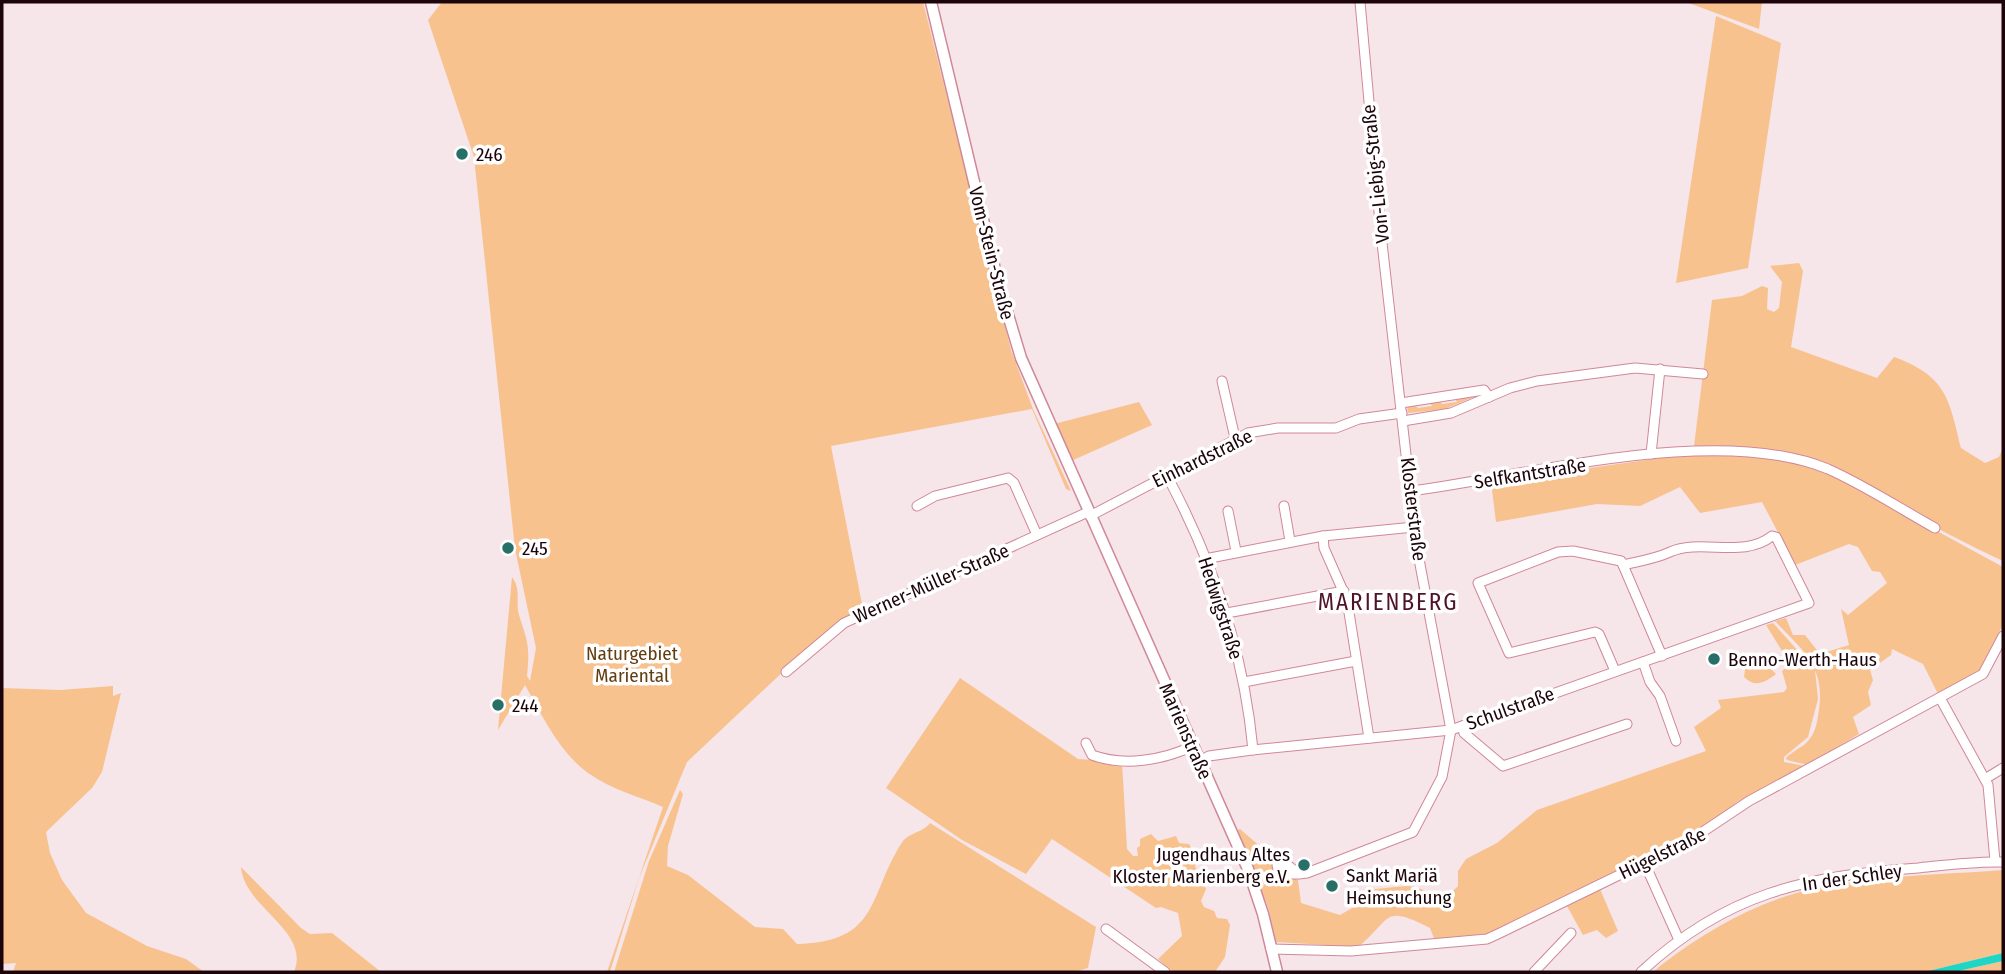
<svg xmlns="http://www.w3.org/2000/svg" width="2005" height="974" font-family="'Fira Sans Condensed',sans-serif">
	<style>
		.green { fill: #f8c28f }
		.water { fill: #1fd5c4 }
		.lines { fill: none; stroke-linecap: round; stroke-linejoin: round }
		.minor-casing { stroke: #d08899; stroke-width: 11 }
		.major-casing { stroke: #d08899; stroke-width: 13 }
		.minor { stroke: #fff; stroke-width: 9 }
		.major { stroke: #fff; stroke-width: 10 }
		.poi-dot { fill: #286f67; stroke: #fff; stroke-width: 2.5 }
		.labels { text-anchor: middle; stroke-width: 7; stroke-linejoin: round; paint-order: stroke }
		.poi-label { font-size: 19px; fill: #1c040b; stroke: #fff; text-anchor: start }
		.street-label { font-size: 19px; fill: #1c040b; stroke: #fff }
		.park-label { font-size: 19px; fill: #633c0f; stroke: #fff }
		.quarter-label { font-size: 23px; letter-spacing: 2px; fill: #501428; stroke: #fff }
	</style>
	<rect width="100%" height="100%" fill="#f6e5e9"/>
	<g class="green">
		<path d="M442,2H923L1011,350L1033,409L1071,491L1066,489L1032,409L831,446L863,609L840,620L821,636L687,762L639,878L610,972H607L663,807C638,796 610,789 588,773C559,752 542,715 525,685L498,730L512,577C522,591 515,601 519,615C528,643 530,646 527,676L530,681L536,648L515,549L474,157L428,20Z"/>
		<polygon points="1686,2 1762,2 1759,29"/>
		<polygon points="1716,16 1781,43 1748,268 1676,283"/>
		<path d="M1799,263L1803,271L1791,347L1877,378L1894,357C1946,376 1949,398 1961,448L1985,463L1999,457L2003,448V561C1895,512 1821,448 1694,446L1712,300L1742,296L1762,286L1768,288L1767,309L1774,312L1779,308L1782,282L1770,266Z"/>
		<polygon points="1473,394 1476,396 1445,409 1408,413 1407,405 1412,403 1418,408 1432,406 1429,401 1438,399 1442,404 1457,402 1454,397"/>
		<polygon points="1139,402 1152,425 1071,461 1054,424"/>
		<path d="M1682,455L1772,457L1827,471L2003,567V624L1989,655L1980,671L1938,694L1923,664L1892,649L1891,655L1870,670L1873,680L1868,692L1871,705L1853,717L1859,734L1808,765L1787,760L1786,758C1792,751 1802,748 1808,741C1816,732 1817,722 1819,710C1825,665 1803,651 1775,621L1786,618L1793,635H1805L1820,654L1849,645L1841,609L1848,615L1887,583L1880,572L1872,571L1858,547L1849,544L1795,565L1762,502L1700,513L1680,487L1640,506L1597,504L1496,522L1491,482Z"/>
		<path d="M1773,623L1815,670L1818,699L1808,737L1784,757V762L1805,766L1737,802L1717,821L1672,845L1491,933L1435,941L1430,928C1381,903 1392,920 1358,947L1276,942L1268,907L1237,830L1240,829L1277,861L1281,879L1293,877L1298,880L1301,903L1340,915L1354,907L1366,890C1379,889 1392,887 1406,886C1426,886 1441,905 1458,886V871L1466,859L1497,843L1537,810L1706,751L1694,727L1721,708L1718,700L1784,692L1787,688L1782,671L1790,664L1766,625Z"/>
		<path d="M1760,658L1776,674C1764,683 1755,688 1744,677L1746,663Z"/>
		<polygon points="960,678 1078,759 1122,762 1127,849 1133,856 1138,856 1137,848 1140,846 1140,839 1151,834 1158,841 1176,836 1179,843 1189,844 1198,859 1195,866 1206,889 1201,901 1204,907 1214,911 1217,918 1227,919 1230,925 1225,957 1215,972 1173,972 1158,959 1182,936 1178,913 1161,907 1156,908 1052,839 1026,874 962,840 886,788"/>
		<polygon points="113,686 113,696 121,693 102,772 92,788 46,832 50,853 62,880 86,913 147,946 186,959 204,972 13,972 16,963 2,964 2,688 60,690"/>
		<path d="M680,790L683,794L668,846L667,866L688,875L755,927L783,929L797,944C880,942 868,896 901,844C908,832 923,833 930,823L1096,927L1088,968L1074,972H614L649,861Z"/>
		<path d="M241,867L301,928L310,934L332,933L381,972H294C311,930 244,908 241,867Z"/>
		<path d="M2003,870V953L1924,972H1653C1698,935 1755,902 1812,889C1874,875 1940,875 2003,870Z"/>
		<polygon points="1600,889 1618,931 1606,938 1597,930 1583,935 1567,906"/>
		<polygon points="2003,961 2003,972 1954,972"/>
	</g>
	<polygon class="water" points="2003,953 2003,961 1954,972 1924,972"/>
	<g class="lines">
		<defs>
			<g id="minor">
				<polyline points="1222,381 1235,438"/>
				<polyline points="1401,403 1484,390 1489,397"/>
				<polyline points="1403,421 1451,413 1510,388 1537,381 1635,368 1703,374"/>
				<polyline points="1651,454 1660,369"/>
				<path d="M1166,474C1213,561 1244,652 1253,750"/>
				<path d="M1410,491C1529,476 1716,423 1828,469C1864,485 1901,509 1935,528"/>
				<polyline points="917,506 935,496 1008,478 1014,483 1037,535"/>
				<polyline points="1284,506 1290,541"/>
				<polyline points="1228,511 1236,551"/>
				<polyline points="1090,516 1248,433 1278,428 1336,428 1359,419 1402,413"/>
				<polyline points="1323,536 1324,548 1347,600 1369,738"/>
				<polyline points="1205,559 1323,536 1414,527"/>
				<polyline points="1623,565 1662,656"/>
				<polyline points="1227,613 1344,591"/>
				<polyline points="1643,662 1650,682 1660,696 1676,741"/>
				<polyline points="786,672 844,623 1088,512"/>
				<polyline points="1244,682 1356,661"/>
				<polyline points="1940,698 1988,785 1995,861"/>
				<polyline points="1462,726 1464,733 1503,766 1627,724"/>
				<path d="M1086,743L1092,755C1124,767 1163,760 1193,746"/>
				<path d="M1200,761L1209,756L1252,750L1451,730L1809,603L1776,537L1772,536C1743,559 1702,538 1670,552C1655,559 1640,561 1623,565L1621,561L1573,551L1558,552L1478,583L1509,653L1595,632L1599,634L1615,671"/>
				<polyline points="1985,779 2003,768"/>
				<polyline points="1644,862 1679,940"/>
				<polyline points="1299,874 1279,874 1277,865 1285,863 1299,874 1307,873 1413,832 1442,777 1451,730 1416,543 1381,234 1360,2"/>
				<polyline points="1106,929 1165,972"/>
				<polyline points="1271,949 1351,951 1487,939 1500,933 1689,841 1749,801 1983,674 2003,636"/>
				<polyline points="1534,972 1571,933"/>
				<path d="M1641,972C1726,893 1806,876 1918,868C1946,865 1975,861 2003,862"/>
			</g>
			<polyline id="major" points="931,2 997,278 1021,358 1248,869 1263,914 1277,972"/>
		</defs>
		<use href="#minor" class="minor-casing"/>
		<use href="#major" class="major-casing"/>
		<use href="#minor" class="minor"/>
		<use href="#major" class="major"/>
	</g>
	<g class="poi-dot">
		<circle cx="462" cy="154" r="7"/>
		<circle cx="508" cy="548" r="7"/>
		<circle cx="1714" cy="659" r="7"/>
		<circle cx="498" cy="705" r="7"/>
		<circle cx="1304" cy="865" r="7"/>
		<circle cx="1332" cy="886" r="7"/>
	</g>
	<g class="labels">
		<g class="poi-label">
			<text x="476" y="161">246</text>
			<text x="522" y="555">245</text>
			<text x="1728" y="666">Benno-Werth-Haus</text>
			<text x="512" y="712">244</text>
			<text x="1290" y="861" text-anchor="end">Jugendhaus Altes<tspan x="1290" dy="22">Kloster Marienberg e.V.</tspan></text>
			<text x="1346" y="882">Sankt Mariä<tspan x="1346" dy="22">Heimsuchung</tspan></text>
		</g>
		<g class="street-label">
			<text transform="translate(1375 174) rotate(-96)" y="7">Von-Liebig-Straße</text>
			<text transform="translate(992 253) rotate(76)" y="7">Vom-Stein-Straße</text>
			<text transform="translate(1202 458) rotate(-26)" y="7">Einhardstraße</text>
			<text transform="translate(1530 473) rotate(-9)" y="7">Selfkantstraße</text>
			<text transform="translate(1414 509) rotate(83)" y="7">Klosterstraße</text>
			<text transform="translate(931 583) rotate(-24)" y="7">Werner-Müller-Straße</text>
			<text transform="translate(1221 608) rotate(72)" y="7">Hedwigstraße</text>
			<text transform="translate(1510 708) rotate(-20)" y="7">Schulstraße</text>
			<text transform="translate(1186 731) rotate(66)" y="7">Marienstraße</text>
			<text transform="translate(1662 853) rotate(-26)" y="7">Hügelstraße</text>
			<text transform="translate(1852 877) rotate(-8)" y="7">In der Schley</text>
		</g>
		<g class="park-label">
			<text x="632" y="660">Naturgebiet<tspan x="632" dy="22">Mariental</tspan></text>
		</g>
		<g class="quarter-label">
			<text x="1388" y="610">MARIENBERG</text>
		</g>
	</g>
	<rect width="2005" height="974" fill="none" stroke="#1c040b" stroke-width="7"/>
</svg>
